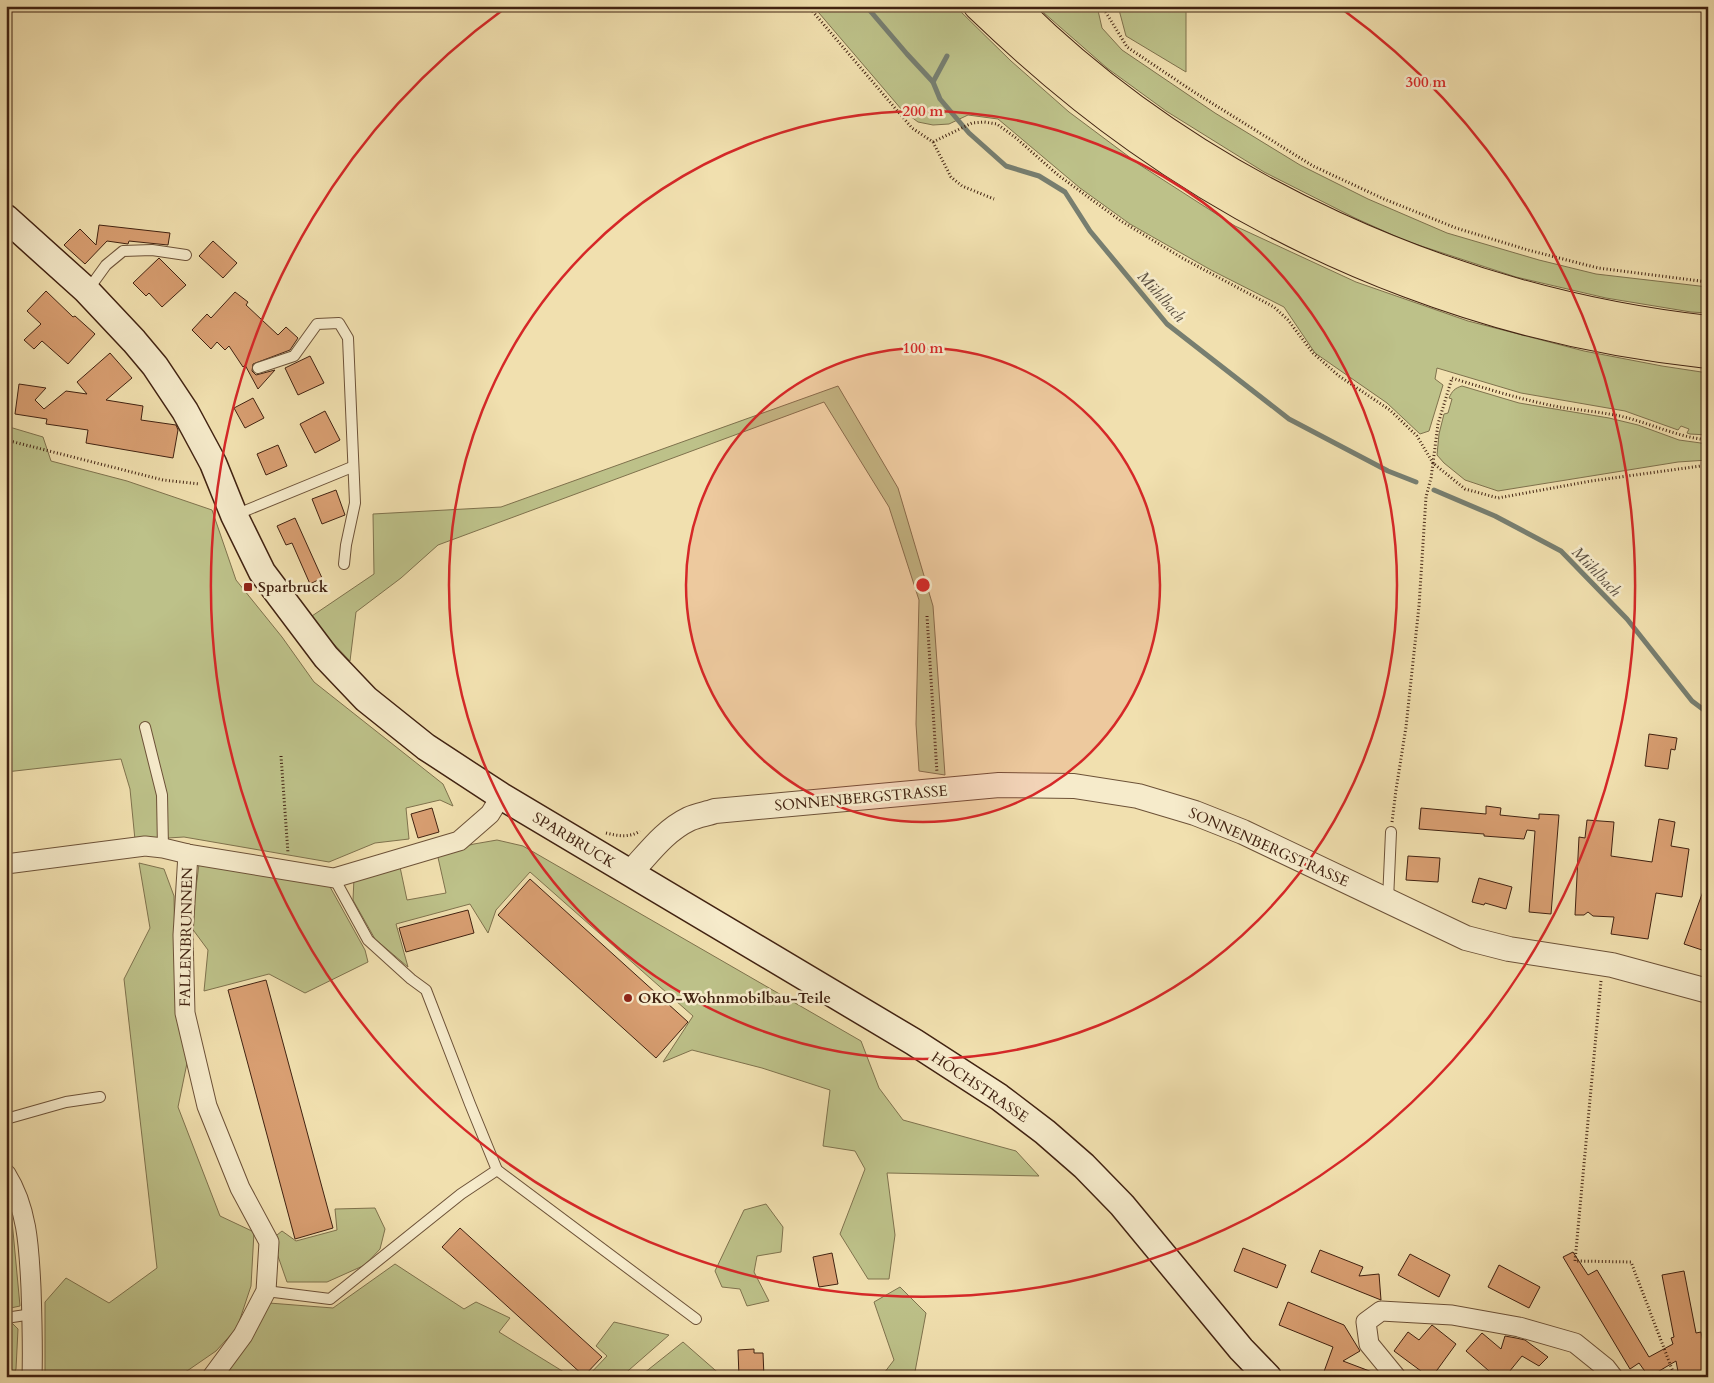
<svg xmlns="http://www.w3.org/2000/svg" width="1714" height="1383" font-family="Cardo,serif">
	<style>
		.green { fill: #bdc189; stroke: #7f724d }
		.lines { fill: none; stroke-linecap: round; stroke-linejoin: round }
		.stream { stroke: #777e70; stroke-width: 5 }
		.building { fill: #d99f72; stroke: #412211 }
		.service-casing { stroke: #6d5238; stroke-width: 12 }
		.minor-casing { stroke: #6d5238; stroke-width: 21 }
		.tertiary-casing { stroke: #6d5238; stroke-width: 26 }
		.secondary-casing { stroke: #412211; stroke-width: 29 }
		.trunk-casing { stroke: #412211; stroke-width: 30 }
		.path { stroke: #412211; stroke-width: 3; stroke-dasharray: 1 2.5; stroke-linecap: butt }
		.service { stroke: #f6ebcb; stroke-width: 10 }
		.minor { stroke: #f6ebcb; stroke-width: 19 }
		.tertiary { stroke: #f6ebcb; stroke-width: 24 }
		.secondary { stroke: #f6ebcb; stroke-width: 26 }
		.trunk { stroke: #f1e0af; stroke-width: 28 }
		.ring { fill: none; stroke: #d62828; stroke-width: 2.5 }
		.poi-dot { fill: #8f2418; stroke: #f6ebcb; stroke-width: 2 }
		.labels { text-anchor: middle; stroke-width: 5; stroke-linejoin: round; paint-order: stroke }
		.poi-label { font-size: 15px; font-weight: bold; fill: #412211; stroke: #f6ebcb; text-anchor: start }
		.street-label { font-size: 15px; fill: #412211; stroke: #f6ebcb }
		.water-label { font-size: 16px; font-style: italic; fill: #5c5041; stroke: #f6ebcb }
		.centre { fill: #d62828; stroke: #f6ebcb; stroke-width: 2.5 }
		.ring-label { font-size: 15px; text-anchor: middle; font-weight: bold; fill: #d62828; stroke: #f6ebcb; stroke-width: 5; stroke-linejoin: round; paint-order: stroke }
	</style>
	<rect width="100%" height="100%" fill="#f1e0af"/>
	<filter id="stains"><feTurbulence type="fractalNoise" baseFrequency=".004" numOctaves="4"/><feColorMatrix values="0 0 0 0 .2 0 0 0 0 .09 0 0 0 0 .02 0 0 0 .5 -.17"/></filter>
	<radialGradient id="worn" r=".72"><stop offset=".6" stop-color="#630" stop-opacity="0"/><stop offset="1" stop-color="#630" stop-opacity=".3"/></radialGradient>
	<g class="green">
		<polygon points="813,6 955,6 1011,61 1069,112 1140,165 1235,226 1356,282 1468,321 1584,351 1662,366 1708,373 1708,435 1690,434 1687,433 1689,429 1681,426 1678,430 1625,411 1521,393 1437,368 1435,379 1443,385 1429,431 1420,434 1387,403 1315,353 1284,307 1211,270 1130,224 1080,188 998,119 968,115 949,124 933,125 918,122 902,110"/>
		<polygon points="1036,6 1097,6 1102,28 1122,50 1215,113 1300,165 1368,199 1447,233 1539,260 1596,274 1708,287 1708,313 1691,312 1606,298 1516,277 1406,241 1355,218 1264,172 1166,111 1107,68"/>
		<polygon points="1118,6 1186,6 1186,72 1126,36"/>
		<polygon points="838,386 898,488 933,606 945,775 919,771 916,724 919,600 889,507 824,402 438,545 401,578 356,612 350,661 309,618 374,574 373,514 501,507"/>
		<path d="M1462,386L1519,403L1609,418L1638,425L1679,440L1708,444V460L1678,462L1498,491L1465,480L1444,463L1437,455L1439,434L1444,414L1448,413L1452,399L1449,398C1452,391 1455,388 1462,386Z"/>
		<polygon points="6,426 43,437 51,461 127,481 212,510 236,580 282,637 314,682 443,784 453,806 440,800 406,808 409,839 375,843 329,862 184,837 135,840 130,789 121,759 6,772"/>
		<polygon points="497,840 523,846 861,1041 879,1088 903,1120 1016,1151 1039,1176 887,1173 895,1235 889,1279 868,1279 840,1234 865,1169 855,1151 823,1146 830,1090 762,1068 692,1050 663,1062 693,1016 530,872 496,910 488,933 470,904 396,924 408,967 375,939 353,900 354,878 400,867 407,900 446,893 437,853 474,844"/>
		<polygon points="139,863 164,869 174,896 176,1005 187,1063 178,1107 220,1216 254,1232 251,1286 237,1328 216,1351 187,1371 169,1377 45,1377 45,1302 66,1278 109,1303 157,1268 124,979 150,928"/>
		<polygon points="199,864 329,885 365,950 368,962 305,993 269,974 204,991 208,950 191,927"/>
		<polygon points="10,1199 20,1306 6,1309 6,1202"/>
		<polygon points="766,1204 783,1227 781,1252 757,1256 754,1272 769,1301 747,1306 740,1289 722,1287 715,1271 744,1210"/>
		<polygon points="375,1208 385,1229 380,1249 365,1265 327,1282 287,1282 272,1239 282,1231 296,1241 337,1230 335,1209"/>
		<polygon points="395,1264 464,1309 476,1302 510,1318 499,1332 572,1377 222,1377 269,1303 333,1308"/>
		<polygon points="900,1287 926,1313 914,1377 881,1377 894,1360 874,1302"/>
		<polygon points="11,1322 18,1329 16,1369 12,1377 6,1377 6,1323"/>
		<polygon points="614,1322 669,1335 621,1377 587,1377 607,1356 596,1346"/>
		<polygon points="683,1342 723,1377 639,1377"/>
	</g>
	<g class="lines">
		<g class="stream">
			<polyline points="866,6 907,54 933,82 940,99 969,133 1006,166 1039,176 1065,192 1090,231 1167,324 1289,419 1388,471 1416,482"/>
			<polyline points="933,82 947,56"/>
			<polyline points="1434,490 1495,516 1561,551 1627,619 1692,701 1708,713"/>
		</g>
	</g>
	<g class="building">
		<polygon points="99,225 170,233 168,245 129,241 128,244 107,241 85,264 64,245 80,229 96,245"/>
		<polygon points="213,241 237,263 223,278 199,256"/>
		<polygon points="159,258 186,285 162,307 149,293 146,296 133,283"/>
		<polygon points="46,291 73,317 75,316 95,334 68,364 42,341 34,349 24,340 41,324 27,311"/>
		<polygon points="235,292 248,302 246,305 278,335 286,327 298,338 290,350 253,364 252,371 256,375 275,370 258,389 245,365 243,367 229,346 225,350 217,342 211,349 192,330 207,314 211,318"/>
		<polygon points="110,353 132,378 106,400 143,406 141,420 176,425 178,430 173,458 86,443 88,430 46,424 47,419 15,414 19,384 46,388 35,400 44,409 66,391 87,394 77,382"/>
		<polygon points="310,356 324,383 298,395 285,368"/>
		<polygon points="253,398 264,418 245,428 234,408"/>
		<polygon points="325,411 340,440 315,453 300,424"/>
		<polygon points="278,445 287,466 266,475 257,454"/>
		<polygon points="336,490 345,515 322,524 312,499"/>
		<polygon points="295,518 322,578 310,584 292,543 286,545 277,526"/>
		<polygon points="1649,734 1677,738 1675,750 1671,749 1668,769 1645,766"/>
		<polygon points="1486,806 1501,808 1500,815 1539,819 1539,814 1559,815 1551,914 1529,912 1535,831 1527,830 1524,839 1484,836 1484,834 1419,829 1421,808 1486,814"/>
		<polygon points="432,808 439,832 418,838 411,814"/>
		<polygon points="1659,819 1675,822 1671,846 1689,849 1682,897 1656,893 1648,939 1611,934 1614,917 1593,916 1588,912 1584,915 1575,915 1579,837 1585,838 1587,820 1614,822 1611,856 1652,862"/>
		<polygon points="1408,856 1440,858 1438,882 1406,880"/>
		<polygon points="1479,878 1512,887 1506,909 1485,903 1484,905 1472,902"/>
		<polygon points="530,879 688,1022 656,1058 498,915"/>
		<polygon points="1706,883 1708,883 1708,952 1684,944"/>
		<polygon points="468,910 474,933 406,952 399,928"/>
		<polygon points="266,980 333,1228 295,1239 228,990"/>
		<polygon points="460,1228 602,1357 584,1376 442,1247"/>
		<polygon points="1243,1248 1286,1265 1277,1288 1234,1271"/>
		<polygon points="1320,1250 1363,1267 1359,1276 1379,1274 1381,1300 1311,1272"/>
		<polygon points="1573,1252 1588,1275 1597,1270 1649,1357 1673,1344 1671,1338 1674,1337 1662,1275 1684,1271 1696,1333 1701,1332 1708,1371 1679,1377 1676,1361 1649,1377 1639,1363 1630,1369 1563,1257"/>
		<polygon points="832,1253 838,1284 819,1287 813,1257"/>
		<polygon points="1410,1254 1450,1275 1439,1297 1398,1275"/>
		<polygon points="1499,1265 1540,1287 1529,1308 1488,1287"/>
		<polygon points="1288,1302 1344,1325 1360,1351 1343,1361 1380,1375 1381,1377 1322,1377 1333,1347 1279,1325"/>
		<polygon points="1432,1325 1456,1344 1432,1377 1429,1377 1394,1351 1408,1332 1419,1340"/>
		<polygon points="1482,1333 1501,1349 1505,1336 1516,1338 1525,1340 1548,1357 1539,1366 1522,1356 1505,1377 1496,1377 1466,1351"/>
		<polygon points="754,1349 754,1353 763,1353 764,1377 739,1377 738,1350"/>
	</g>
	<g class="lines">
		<defs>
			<g id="service">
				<polyline points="86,290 93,283 106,265 123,251 152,250 186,255"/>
				<polyline points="258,368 294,356 317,324 339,323 348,338 355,503 346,545 344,564"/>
				<polyline points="235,515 352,467"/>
				<polyline points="145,727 162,795 163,848"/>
				<polyline points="1388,900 1391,832"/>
				<polyline points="6,1119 66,1102 100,1097"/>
				<polyline points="497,1170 696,1319"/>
				<polyline points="266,1291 330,1299 461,1194 497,1170 470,1104 426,990 411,979 368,940 334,878"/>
				<polyline points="6,1318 32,1314"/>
			</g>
			<g id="minor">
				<polyline points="188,854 183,935 185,1013 207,1106 240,1188 269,1242 266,1291 243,1335 212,1377"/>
				<polyline points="6,864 145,846 163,848 188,854 334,878 459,841 490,814 501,796"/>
				<path d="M6,1174C28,1209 29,1249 31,1288C32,1318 33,1347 32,1377"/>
				<polyline points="1396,1377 1369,1344 1366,1322 1381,1311 1452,1315 1519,1327 1575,1343 1606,1368 1613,1377"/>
			</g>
			<path id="tertiary" d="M630,873C648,854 664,831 689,819C697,815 707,814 715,811L999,785L1074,786L1138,796L1195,813L1243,832L1466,938L1509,949L1612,965L1708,991"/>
			<polyline id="secondary" points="6,218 86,290 134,341 155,366 185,411 213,463 234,515 262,572 326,657 366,699 426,747 501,796 914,1042 999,1097 1045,1132 1084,1166 1122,1205 1241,1349 1268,1377"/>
			<g id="trunk">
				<path d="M978,6C1028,54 1080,99 1137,139C1304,258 1503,333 1708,354"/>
				<path d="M1014,6C1196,187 1454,302 1708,330"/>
			</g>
		</defs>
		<use href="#service" class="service-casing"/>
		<use href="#minor" class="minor-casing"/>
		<use href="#tertiary" class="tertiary-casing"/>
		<use href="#secondary" class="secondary-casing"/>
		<use href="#trunk" class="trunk-casing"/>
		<g class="path">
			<polyline points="808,6 912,128 933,142 951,177 962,186 994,199"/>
			<polyline points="1102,6 1127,47 1194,92 1313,166 1384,199 1456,228 1528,250 1598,268 1708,282"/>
			<polyline points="933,142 972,123 984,122 997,124 1016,138 1058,175 1121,221 1184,259 1274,307 1288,320 1313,353 1339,376 1390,410 1417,436 1433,463"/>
			<polyline points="6,440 163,480 200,484"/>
			<path d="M1433,463L1438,424L1452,378C1487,389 1523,400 1559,407C1579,410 1600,412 1620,416C1650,423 1677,437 1708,440"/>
			<polyline points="927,616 937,773"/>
			<polyline points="281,756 288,853"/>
			<polyline points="1392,822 1396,790 1406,727 1419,606 1426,497 1431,478 1433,463 1465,489 1498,498 1591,481 1708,465"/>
			<path d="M606,833C618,836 629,838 640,831"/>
			<polyline points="1601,981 1575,1261 1631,1262 1675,1377"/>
		</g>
		<use href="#service" class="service"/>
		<use href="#minor" class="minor"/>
		<use href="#tertiary" class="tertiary"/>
		<use href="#secondary" class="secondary"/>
		<use href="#trunk" class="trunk"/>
	</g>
	<circle cx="923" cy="585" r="237" fill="#d62828" fill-opacity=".12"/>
	<g class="ring">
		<circle cx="923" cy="585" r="237"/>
		<circle cx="923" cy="585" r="474"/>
		<path d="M1342 9A712 712 0 1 1 504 9"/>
	</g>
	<g class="poi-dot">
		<rect x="243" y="582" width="10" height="10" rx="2.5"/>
		<circle cx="628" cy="998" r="5"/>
	</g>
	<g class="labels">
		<g class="poi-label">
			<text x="258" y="592">Sparbruck</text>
			<text x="638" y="1003">OKO-Wohnmobilbau-Teile</text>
		</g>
		<g class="street-label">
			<text transform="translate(861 798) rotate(-5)" y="5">SONNENBERGSTRASSE</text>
			<text transform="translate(574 840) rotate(31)" y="5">SPARBRUCK</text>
			<text transform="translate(1269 847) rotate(24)" y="5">SONNENBERGSTRASSE</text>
			<text transform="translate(186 937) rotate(-89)" y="5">FALLENBRUNNEN</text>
			<text transform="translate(980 1087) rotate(34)" y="5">HOCHSTRASSE</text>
		</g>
		<g class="water-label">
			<text transform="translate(1162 296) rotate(48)" y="6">Mühlbach</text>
			<text transform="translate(1597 571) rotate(46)" y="6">Mühlbach</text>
		</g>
	</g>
	<circle cx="923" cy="585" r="8" class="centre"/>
	<g class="ring-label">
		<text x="1426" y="87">300 m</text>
		<text x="923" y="116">200 m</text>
		<text x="923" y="353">100 m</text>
	</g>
	<rect width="1714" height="1383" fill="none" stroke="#f1e0af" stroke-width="25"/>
	<rect x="8" y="8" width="1699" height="1368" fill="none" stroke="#412211" stroke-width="2.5"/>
	<rect x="12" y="12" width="1689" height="1358" fill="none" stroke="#412211"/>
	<rect width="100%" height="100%" filter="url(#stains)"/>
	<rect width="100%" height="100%" fill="url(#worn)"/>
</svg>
